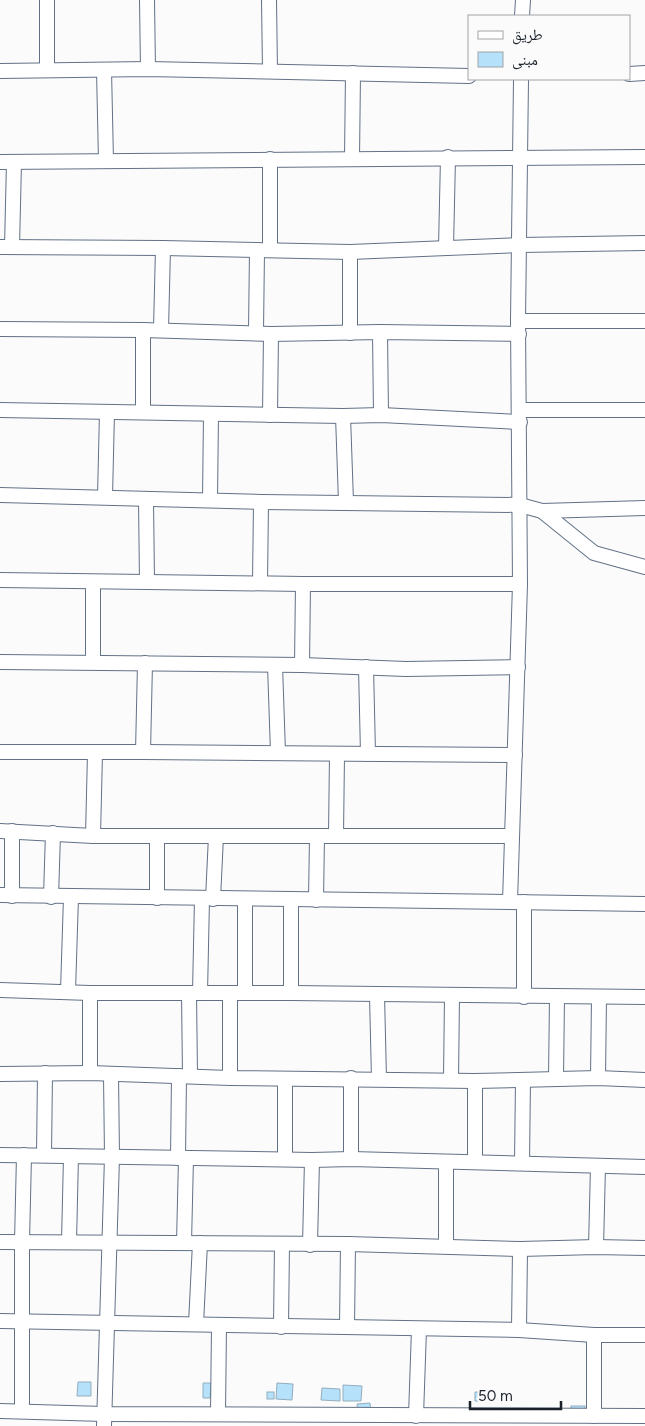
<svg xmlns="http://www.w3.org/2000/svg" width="645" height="1426" font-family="Figtree,'Noto Naskh Arabic',sans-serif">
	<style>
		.building { fill: #b5e1fa; stroke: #92adbd }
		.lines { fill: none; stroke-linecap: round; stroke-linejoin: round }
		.minor-casing { stroke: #627186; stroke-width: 16 }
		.minor { stroke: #fff; stroke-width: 14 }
	</style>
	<rect width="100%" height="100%" fill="#fbfbfb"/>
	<g class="building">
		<polygon points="78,1382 91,1382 91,1396 77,1396"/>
		<polygon points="203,1383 211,1383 210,1398 203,1398"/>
		<polygon points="277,1383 293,1384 292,1400 276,1399"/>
		<polygon points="343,1385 362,1386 361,1401 343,1401"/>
		<polygon points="322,1388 340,1389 340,1401 321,1400"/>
		<rect x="267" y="1392" width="7" height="7"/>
		<polygon points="475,1392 483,1392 482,1401 475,1401"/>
		<polygon points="370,1403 371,1414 358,1414 357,1404"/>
		<rect x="571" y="1406" width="14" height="7"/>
	</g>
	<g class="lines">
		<defs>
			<g id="minor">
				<polyline points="47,0 47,70"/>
				<polyline points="147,0 148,69"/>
				<polyline points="269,0 270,71"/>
				<polyline points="522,16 523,0"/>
				<polyline points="104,70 106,161"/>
				<polyline points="0,71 148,69 469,76"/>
				<polyline points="629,74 645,73"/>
				<polyline points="270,159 270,250"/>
				<polyline points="352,159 353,73"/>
				<polyline points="0,162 645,157"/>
				<polyline points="0,247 163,248 350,252 520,245 645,243"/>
				<polyline points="12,247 14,162"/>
				<polyline points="446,248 448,157"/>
				<polyline points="518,321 645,321"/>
				<polyline points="0,329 143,330 271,334 380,332 519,334"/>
				<polyline points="143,330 143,412"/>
				<polyline points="161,330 163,248"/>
				<polyline points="256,332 257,250"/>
				<polyline points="380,332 381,415"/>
				<polyline points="350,333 350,252"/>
				<polyline points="0,410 343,416 381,415 520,422"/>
				<polyline points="520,410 645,410"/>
				<polyline points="270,415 271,334"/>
				<polyline points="343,416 346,502"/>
				<polyline points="0,495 261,502 520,505 542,511 645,508"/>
				<polyline points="105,497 107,412"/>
				<polyline points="146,499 147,582"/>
				<polyline points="210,500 211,414"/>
				<polyline points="542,511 594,553 645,567"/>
				<polyline points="0,580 303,584 520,584"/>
				<polyline points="93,582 93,662"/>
				<polyline points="260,583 261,502"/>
				<polyline points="0,662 302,665 406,669 518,667"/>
				<polyline points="275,665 278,753"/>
				<polyline points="302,665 303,584"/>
				<polyline points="366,667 368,754"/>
				<polyline points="0,752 143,752 515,755"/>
				<polyline points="143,752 145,663"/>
				<polyline points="0,831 93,836 511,836"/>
				<polyline points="12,831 12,896"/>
				<polyline points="93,836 95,753"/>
				<polyline points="157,836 157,898"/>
				<polyline points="336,836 337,754"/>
				<polyline points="0,895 645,904"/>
				<polyline points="51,897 53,833"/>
				<polyline points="213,899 216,836"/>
				<polyline points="245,899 245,993"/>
				<polyline points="291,900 291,993"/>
				<polyline points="316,900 317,836"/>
				<polyline points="510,902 520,584 518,321 521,79"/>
				<polyline points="524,902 524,997"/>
				<polyline points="0,990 90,993 291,993 645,997"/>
				<polyline points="68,991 71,897"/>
				<polyline points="90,993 90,1073"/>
				<polyline points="189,993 190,1076"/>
				<polyline points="200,993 202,899"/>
				<polyline points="230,993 230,1078"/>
				<polyline points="377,995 379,1079"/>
				<polyline points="0,1074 90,1073 230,1078 475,1081 598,1078 645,1080"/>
				<polyline points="351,1078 351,1159"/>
				<polyline points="598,1078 599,998"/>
				<polyline points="285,1079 285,1159"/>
				<polyline points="556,1079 557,997"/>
				<polyline points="451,1080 452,996"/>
				<polyline points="475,1081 475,1162"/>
				<polyline points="0,1155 312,1160 351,1159 645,1167"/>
				<polyline points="44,1155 45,1073"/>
				<polyline points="178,1158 179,1076"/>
				<polyline points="446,1162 446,1246"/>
				<polyline points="522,1163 523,1080"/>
				<polyline points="0,1242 348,1244 520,1249 596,1247 645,1248"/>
				<polyline points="69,1242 71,1156"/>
				<polyline points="184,1243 186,1158"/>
				<polyline points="310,1245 312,1160"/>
				<polyline points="596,1247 598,1166"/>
				<polyline points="0,1321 519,1330 594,1335 645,1335"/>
				<polyline points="196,1324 200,1243"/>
				<polyline points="281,1327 282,1244"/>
				<polyline points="347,1327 348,1244"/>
				<polyline points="519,1330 520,1249"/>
				<polyline points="594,1335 594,1416"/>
				<polyline points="0,1411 104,1414 645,1416"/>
				<polyline points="22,1411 22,1242 24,1155"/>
				<polyline points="218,1414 219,1325"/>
				<polyline points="416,1416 419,1329"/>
				<polyline points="104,1426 112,1157 111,1075"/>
			</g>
		</defs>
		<use href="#minor" class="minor-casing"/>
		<use href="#minor" class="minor"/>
	</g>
	<rect x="468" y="15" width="162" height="65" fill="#fbfbfb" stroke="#a1a4a7"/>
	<rect x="478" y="31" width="25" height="8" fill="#ffffff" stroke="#a1a4a7"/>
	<text x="512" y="40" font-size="15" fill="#1b212a">طريق</text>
	<rect x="478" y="52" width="25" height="15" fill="#b5e1fa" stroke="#a1a4a7"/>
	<text x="512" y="65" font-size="15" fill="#1b212a">مبنى</text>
	<path d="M470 1401v8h91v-8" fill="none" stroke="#1b212a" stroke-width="2.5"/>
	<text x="478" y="1401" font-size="15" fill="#1b212a" stroke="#fbfbfb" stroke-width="4" paint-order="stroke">50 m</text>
</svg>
